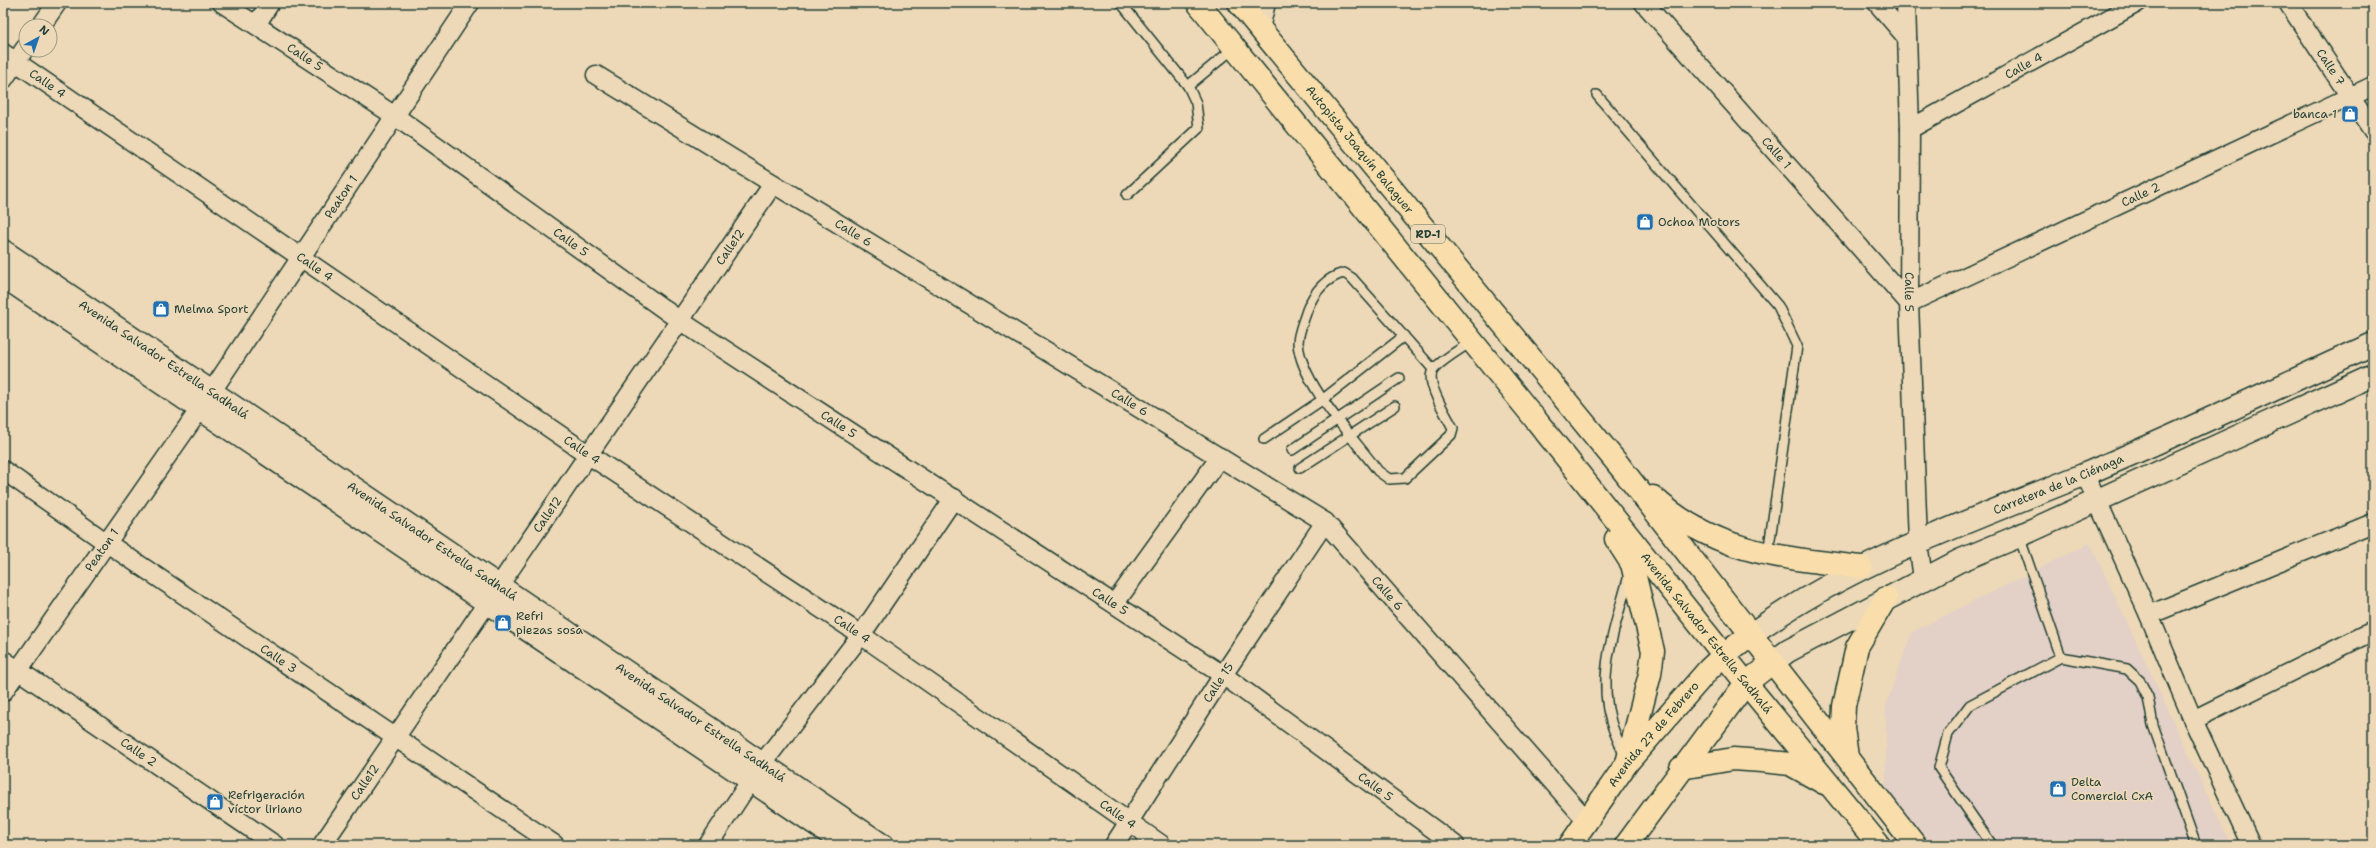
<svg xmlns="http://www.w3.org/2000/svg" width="2376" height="848" font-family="'Shantell Sans',sans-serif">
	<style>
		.built { fill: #e3d0c7 }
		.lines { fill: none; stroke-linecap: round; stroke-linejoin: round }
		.service-casing { stroke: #1f3d34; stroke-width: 12 }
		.minor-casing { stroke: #1f3d34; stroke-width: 21 }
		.tertiary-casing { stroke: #1f3d34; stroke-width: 25 }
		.secondary-casing { stroke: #1f3d34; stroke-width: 25 }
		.primary-casing { stroke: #1f3d34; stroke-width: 25 }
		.trunk-casing { stroke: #1f3d34; stroke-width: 25 }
		.motorway-casing { stroke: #1f3d34; stroke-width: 25 }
		.service { stroke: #edd9b7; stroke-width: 9 }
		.minor { stroke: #edd9b7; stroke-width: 18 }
		.tertiary { stroke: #edd9b7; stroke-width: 22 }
		.secondary { stroke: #edd9b7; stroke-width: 22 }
		.primary { stroke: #f9deab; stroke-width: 22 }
		.trunk { stroke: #f9deab; stroke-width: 22 }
		.motorway { stroke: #f9deab; stroke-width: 22 }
		.labels { text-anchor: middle; stroke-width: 3.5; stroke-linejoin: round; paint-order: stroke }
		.shield { fill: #edd9b7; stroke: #5d6c5b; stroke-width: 1 }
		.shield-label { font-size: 11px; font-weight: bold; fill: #1f3d34 }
		.street-label { font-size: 12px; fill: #1f3d34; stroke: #edd9b7 }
		.poi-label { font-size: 12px; fill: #1f3d34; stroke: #edd9b7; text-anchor: start }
	</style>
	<rect width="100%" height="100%" fill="#edd9b7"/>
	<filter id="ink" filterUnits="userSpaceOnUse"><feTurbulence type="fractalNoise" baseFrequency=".025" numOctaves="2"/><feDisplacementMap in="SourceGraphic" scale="8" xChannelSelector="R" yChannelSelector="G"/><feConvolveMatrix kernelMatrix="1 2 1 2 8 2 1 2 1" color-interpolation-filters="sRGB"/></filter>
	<g filter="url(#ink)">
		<polygon class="built" points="2090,543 2231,845 1932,845 1886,789 1886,705 1912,632"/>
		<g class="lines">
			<defs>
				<g id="service">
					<polyline points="1121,3 1188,86 1196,103 1199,128 1127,195"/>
					<polyline points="1188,86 1234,48"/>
					<polyline points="1597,95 1778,306 1797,346 1768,554"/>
					<path d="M1433,369L1352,278L1344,273C1325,278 1314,292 1307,310C1304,320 1298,333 1298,343C1301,384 1353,437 1378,471L1389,479L1405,478L1451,435L1453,428C1447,416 1423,380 1434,369C1444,358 1460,350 1472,341"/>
					<polyline points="1264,439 1322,400 1404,336"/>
					<polyline points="1292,450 1399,378"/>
					<polyline points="1300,468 1395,406"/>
					<polyline points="2019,536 2061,657"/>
					<path d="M1625,756C1620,745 1614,733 1611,722C1596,671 1617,623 1629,575"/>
					<polyline points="1992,845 1939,768 1948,734 1970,705 2061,657 2127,669 2140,681 2148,697 2153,725 2194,840 2194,845"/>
				</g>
				<g id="minor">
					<path id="s1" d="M222,3L395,116L679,320L1223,675L1455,845"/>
					<path id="s2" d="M1644,3L1909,303L2373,86"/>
					<polyline points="1877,3 1907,38"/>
					<path id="s3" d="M1906,3L1910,129L1909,303L1918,542L1923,579"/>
					<path id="s4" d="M2288,3L2373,131"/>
					<polyline points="256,25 270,3"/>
					<polyline points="41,26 57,3"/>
					<polyline points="1260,29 1266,3"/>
					<path id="s5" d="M3,53L589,455L861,635L1162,845"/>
					<path id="s6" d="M596,75L1325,522L1587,821"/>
					<polyline points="3,80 26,47"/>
					<path id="s7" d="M1910,129L2137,3"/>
					<path id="s8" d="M212,391L470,3"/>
					<path id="s9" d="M3,470L107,543L555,845"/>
					<polyline points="2085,474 2149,615 2193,720 2251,845"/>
					<polyline points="1115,603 1220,457"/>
					<polyline points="2149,615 2373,523"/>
					<path id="s10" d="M3,660L275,845"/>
					<path id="s11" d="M3,692L200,409"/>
					<polyline points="2193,720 2373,631"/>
					<polyline points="762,764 861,635 954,498"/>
					<path id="s12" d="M322,845L773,184"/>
					<polyline points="708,845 751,780"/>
					<path id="s13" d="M1114,845L1223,675L1325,522"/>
				</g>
				<g id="tertiary">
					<path id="s14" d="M1750,635C1851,562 1968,522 2083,475C2180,434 2276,388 2373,344"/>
					<polyline points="1773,662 1788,651 1959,561 2019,536 2373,375"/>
				</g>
				<g id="secondary">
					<path id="s15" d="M3,251L882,845"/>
					<polyline points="3,276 847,845"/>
				</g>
				<g id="primary">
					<path id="s16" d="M1570,845L1627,763L1709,669L1724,655L1750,635"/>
					<polyline points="1626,845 1746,683 1773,662"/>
				</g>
				<g id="trunk">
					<path id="s17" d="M1536,420L1746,683L1879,845"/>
					<polyline points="1618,464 1915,845"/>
					<path d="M1653,497C1713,553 1784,558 1861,567"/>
					<polyline points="1616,539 1632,564 1653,651 1650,674 1627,763"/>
					<polyline points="1847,757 1843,728 1844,706 1857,647 1886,598"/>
					<polyline points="1681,768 1733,759 1762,761 1790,764 1824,783"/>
				</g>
				<g id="motorway">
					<polyline points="1198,3 1536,420"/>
					<path id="s18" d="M1239,3L1618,464"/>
				</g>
			</defs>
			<use href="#service" class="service-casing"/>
			<use href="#minor" class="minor-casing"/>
			<use href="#tertiary" class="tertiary-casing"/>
			<use href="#secondary" class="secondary-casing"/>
			<use href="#primary" class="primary-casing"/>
			<use href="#trunk" class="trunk-casing"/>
			<use href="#motorway" class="motorway-casing"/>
			<use href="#service" class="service"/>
			<use href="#minor" class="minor"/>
			<use href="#tertiary" class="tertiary"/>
			<use href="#secondary" class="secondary"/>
			<use href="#primary" class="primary"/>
			<use href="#trunk" class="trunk"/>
			<use href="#motorway" class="motorway"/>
		</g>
	</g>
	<defs>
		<symbol id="shop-square" viewBox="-11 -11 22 22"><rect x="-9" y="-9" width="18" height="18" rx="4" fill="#1f6fb2" stroke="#edd9b7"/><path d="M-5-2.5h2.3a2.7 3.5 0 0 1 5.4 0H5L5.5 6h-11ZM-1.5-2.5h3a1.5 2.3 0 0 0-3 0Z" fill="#fff"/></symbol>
	</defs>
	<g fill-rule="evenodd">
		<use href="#shop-square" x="2340" y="104" width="20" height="20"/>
		<use href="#shop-square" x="1635" y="212" width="20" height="20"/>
		<use href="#shop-square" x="151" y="299" width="20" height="20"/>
		<use href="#shop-square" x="493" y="613" width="20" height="20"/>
		<use href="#shop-square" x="2048" y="779" width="20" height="20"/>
		<use href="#shop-square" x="205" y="792" width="20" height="20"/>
	</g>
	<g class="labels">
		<rect class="shield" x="1411" y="225" width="34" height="18" rx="3"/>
		<g class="shield-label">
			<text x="1428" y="238">RD-1</text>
		</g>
		<g class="street-label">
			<text dy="4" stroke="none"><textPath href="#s1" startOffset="99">Calle 5</textPath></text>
			<text dy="4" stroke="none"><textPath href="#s7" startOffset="130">Calle 4</textPath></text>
			<text dy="4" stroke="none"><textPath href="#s4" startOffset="77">Calle 7</textPath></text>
			<text dy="4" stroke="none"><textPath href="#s5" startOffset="54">Calle 4</textPath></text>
			<text dy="4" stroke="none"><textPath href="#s18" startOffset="190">Autopista Joaquín Balaguer</textPath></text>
			<text dy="4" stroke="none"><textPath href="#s2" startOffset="200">Calle 1</textPath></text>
			<text dy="4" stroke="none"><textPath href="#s2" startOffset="656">Calle 2</textPath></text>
			<text dy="4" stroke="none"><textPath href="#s8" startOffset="233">Peaton 1</textPath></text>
			<text dy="4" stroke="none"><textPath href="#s6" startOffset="302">Calle 6</textPath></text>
			<text dy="4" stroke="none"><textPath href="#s1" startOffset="423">Calle 5</textPath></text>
			<text dy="4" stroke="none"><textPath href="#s12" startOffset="724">Calle12</textPath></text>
			<text dy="4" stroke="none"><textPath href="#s5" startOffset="378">Calle 4</textPath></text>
			<text dy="4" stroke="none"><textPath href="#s3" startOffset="289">Calle 5</textPath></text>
			<text dy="4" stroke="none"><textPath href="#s15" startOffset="194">Avenida Salvador Estrella Sadhalá</textPath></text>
			<text dy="4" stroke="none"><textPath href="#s6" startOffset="626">Calle 6</textPath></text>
			<text dy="4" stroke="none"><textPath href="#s1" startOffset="747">Calle 5</textPath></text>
			<text dy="4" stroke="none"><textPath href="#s5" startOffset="702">Calle 4</textPath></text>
			<text dy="4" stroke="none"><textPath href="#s14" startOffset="344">Carretera de la Ciénaga</textPath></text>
			<text dy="4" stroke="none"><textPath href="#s12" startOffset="400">Calle12</textPath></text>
			<text dy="4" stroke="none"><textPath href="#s15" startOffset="518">Avenida Salvador Estrella Sadhalá</textPath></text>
			<text dy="4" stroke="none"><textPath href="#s11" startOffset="173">Peaton 1</textPath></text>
			<text dy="4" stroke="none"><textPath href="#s6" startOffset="950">Calle 6</textPath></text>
			<text dy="4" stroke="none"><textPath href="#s1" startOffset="1071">Calle 5</textPath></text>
			<text dy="4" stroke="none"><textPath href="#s5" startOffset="1026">Calle 4</textPath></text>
			<text dy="4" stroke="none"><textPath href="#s17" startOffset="273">Avenida Salvador Estrella Sadhalá</textPath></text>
			<text dy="4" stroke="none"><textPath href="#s9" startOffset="334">Calle 3</textPath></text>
			<text dy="4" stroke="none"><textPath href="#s13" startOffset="193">Calle 15</textPath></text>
			<text dy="4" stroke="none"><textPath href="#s15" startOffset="842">Avenida Salvador Estrella Sadhalá</textPath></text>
			<text dy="4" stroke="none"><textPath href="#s16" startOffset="139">Avenida 27 de Febrero</textPath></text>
			<text dy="4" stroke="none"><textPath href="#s10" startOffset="164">Calle 2</textPath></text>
			<text dy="4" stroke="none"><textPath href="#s12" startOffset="76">Calle12</textPath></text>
			<text dy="4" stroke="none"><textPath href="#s1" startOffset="1395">Calle 5</textPath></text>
			<text dy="4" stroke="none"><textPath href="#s5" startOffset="1350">Calle 4</textPath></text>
		</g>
		<g class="poi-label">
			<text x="2337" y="118" text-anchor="end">banca 1</text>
			<text x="1658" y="226">Ochoa Motors</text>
			<text x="174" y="313">Melma Sport</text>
			<text x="516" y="620">Refri<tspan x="516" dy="14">piezas sosa</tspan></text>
			<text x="2071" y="786">Delta<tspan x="2071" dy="14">Comercial CxA</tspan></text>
			<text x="228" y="799">Refrigeración<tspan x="228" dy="14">víctor liriano</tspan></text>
		</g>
	</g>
	<rect width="2376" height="848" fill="none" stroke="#edd9b7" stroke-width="16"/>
	<rect x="8" y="8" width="2360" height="832" fill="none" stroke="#1f3d34" stroke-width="1.5" filter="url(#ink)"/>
	<g transform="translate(38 38) rotate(40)"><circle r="19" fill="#edd9b7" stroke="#9b9b83"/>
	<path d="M0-3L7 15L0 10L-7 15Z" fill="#1f6fb2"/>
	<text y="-6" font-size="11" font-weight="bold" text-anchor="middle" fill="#1f3d34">N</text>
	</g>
</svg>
